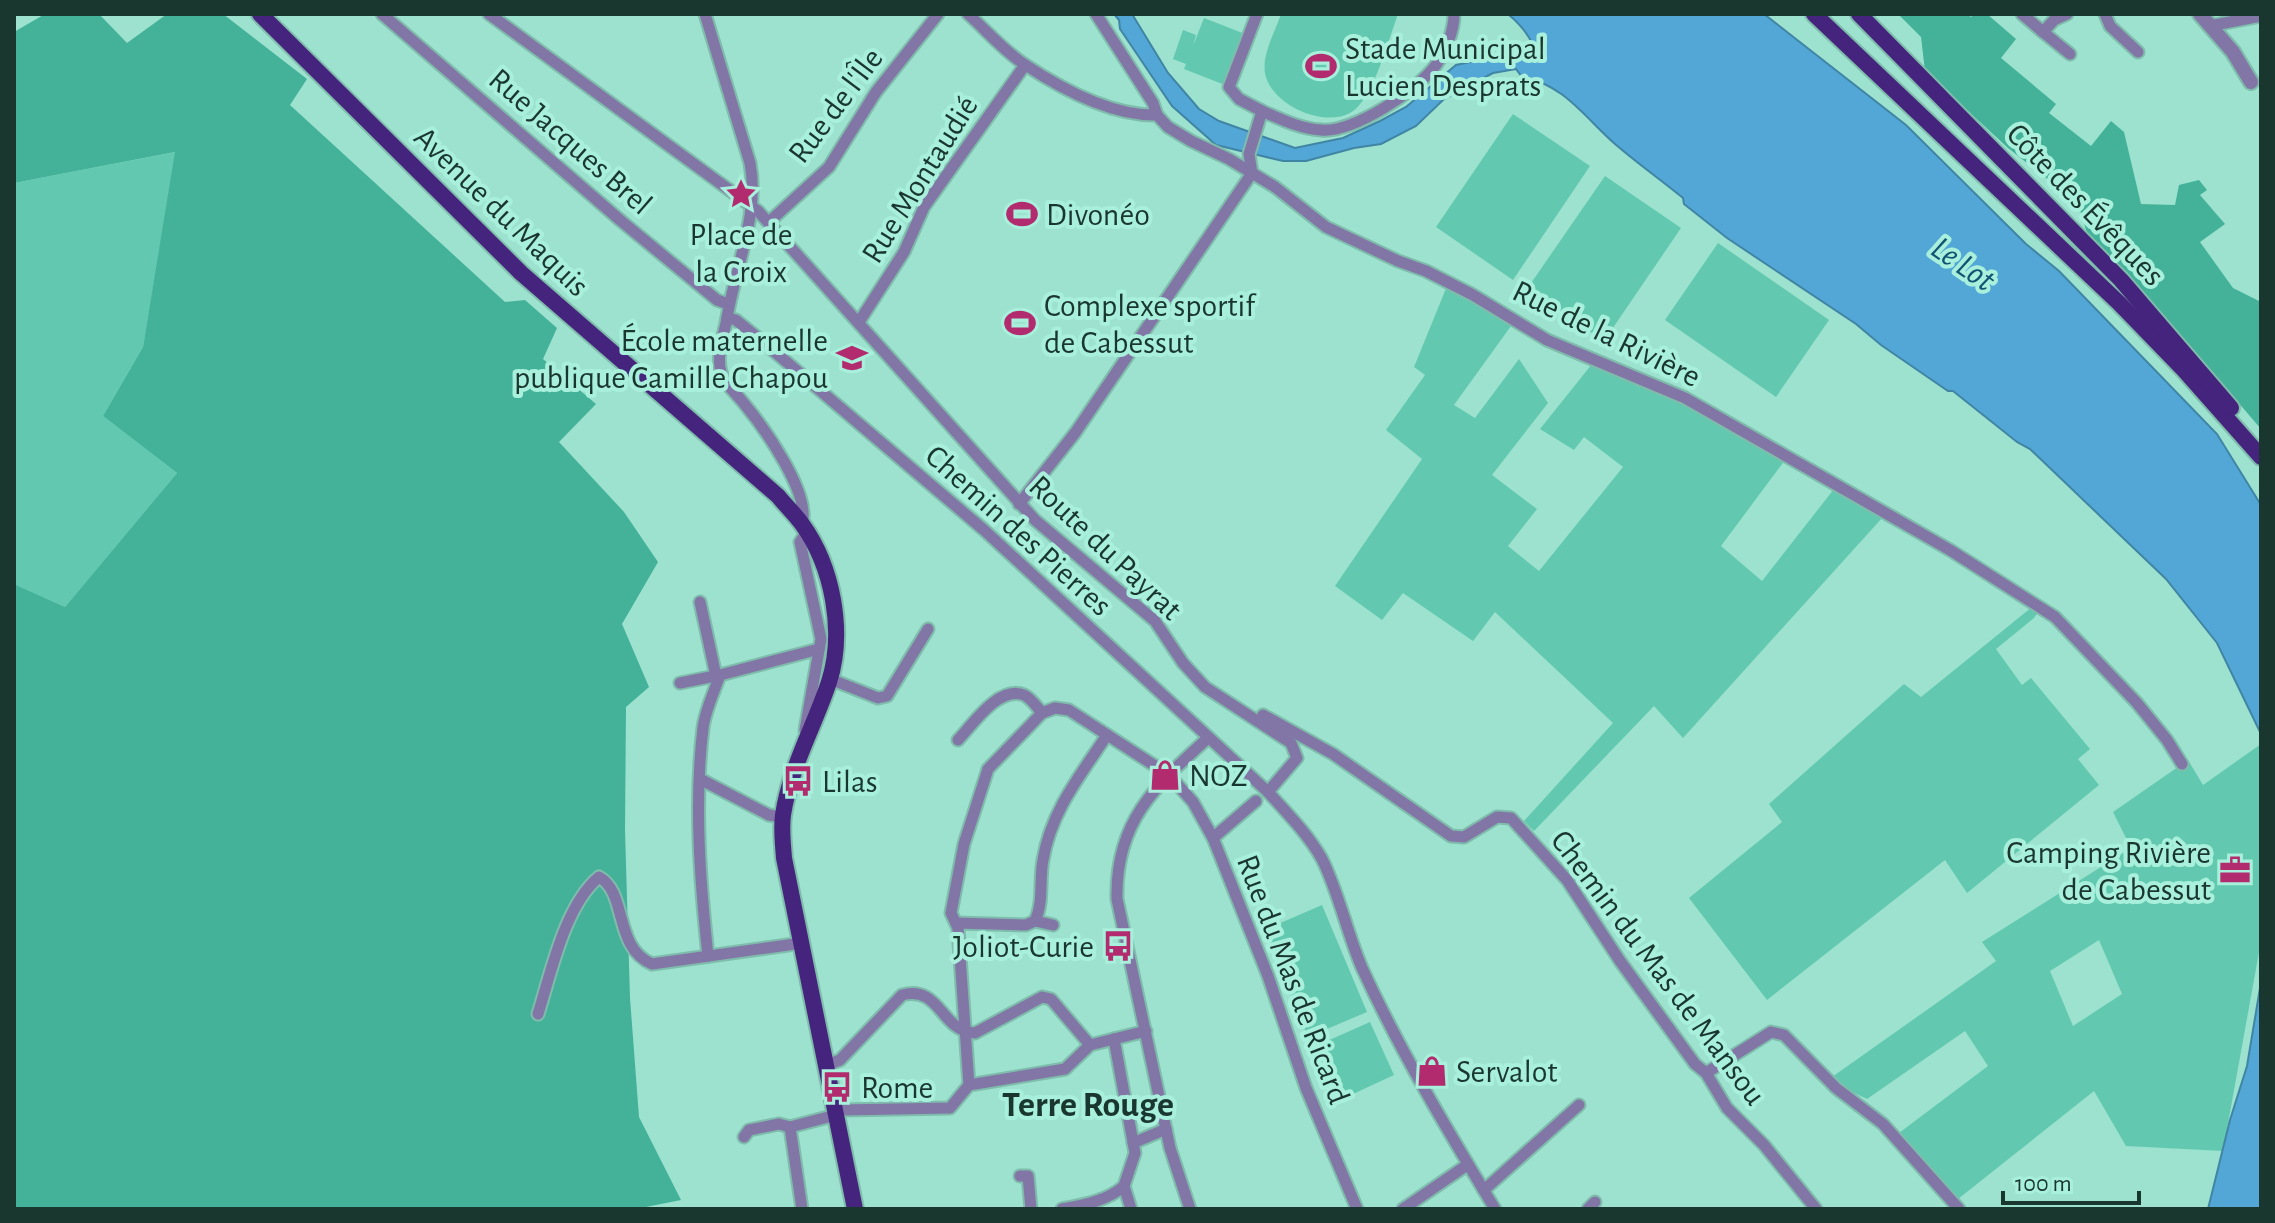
<svg xmlns="http://www.w3.org/2000/svg" width="2275" height="1223" font-family="'Alegreya Sans',sans-serif">
	<style>
		.green { fill: #62c9b0; fill-rule: evenodd }
		.forest { fill: #44b299 }
		.water { fill: #52a7d6; stroke: #4185a4; stroke-width: 2 }
		.lines { fill: none; stroke-linecap: round; stroke-linejoin: round }
		.minor-casing { stroke: #7fbcac; stroke-width: 15 }
		.tertiary-casing { stroke: #7fbcac; stroke-width: 18 }
		.primary-casing { stroke: #7fbcac; stroke-width: 20 }
		.minor { stroke: #8276a7; stroke-width: 11 }
		.tertiary { stroke: #8276a7; stroke-width: 14 }
		.primary { stroke: #45247d; stroke-width: 16 }
		.labels { text-anchor: middle; stroke-width: 8; stroke-linejoin: round; paint-order: stroke }
		.poi-label { font-size: 32px; fill: #19362f; stroke: #a9f0dc; text-anchor: start }
		.street-label { font-size: 32px; fill: #19362f; stroke: #a9f0dc }
		.water-label { font-size: 34px; font-style: italic; fill: #115474; stroke: #a9f0dc }
		.quarter-label { font-size: 36px; font-weight: bold; fill: #19362f; stroke: #a9f0dc }
	</style>
	<rect width="100%" height="100%" fill="#9ce2cf"/>
	<g class="green">
		<path d="M1281,14H1398C1389,38 1373,101 1350,113C1323,128 1270,104 1265,73C1262,54 1275,32 1281,14Z"/>
		<polygon points="1204,18 1245,34 1225,85 1184,69 1186,64 1173,59 1183,30 1196,35 1193,46"/>
		<polygon points="1513,114 1590,166 1513,280 1436,227"/>
		<polygon points="176,152 143,347 103,416 177,473 65,607 14,584 14,183"/>
		<polygon points="1605,176 1681,228 1604,341 1527,289"/>
		<polygon points="1718,243 1829,320 1776,397 1665,320"/>
		<polygon points="1447,286 1511,326 1454,405 1475,418 1519,359 1548,403 1492,475 1537,509 1508,546 1539,571 1623,467 1584,437 1574,450 1540,429 1592,364 1689,406 1785,460 1721,546 1762,581 1834,489 1883,517 1683,738 1654,706 1534,831 1524,821 1613,723 1495,612 1473,641 1403,593 1382,620 1335,586 1422,459 1386,430 1425,375 1414,367"/>
		<polygon points="2032,607 2037,614 2034,618 1996,649 2022,685 2031,678 2090,749 2078,759 2099,785 1967,893 1945,860 1767,1000 1689,898 1782,822 1769,804 1904,684 1921,697"/>
		<path d="M2261,744V941L2223,1151L2126,1146L2094,1091L1958,1199L1899,1133L1988,1066L1965,1031L1867,1099L1842,1087L1832,1077L1996,961L1982,942L2131,848L2113,812L2188,760L2203,785ZM2099,940L2122,994L2073,1026L2050,971Z"/>
		<polygon points="1322,905 1367,1012 1308,1037 1264,930"/>
		<polygon points="1370,1022 1394,1075 1340,1100 1316,1046"/>
	</g>
	<g class="forest">
		<polygon points="45,14 99,14 127,43 167,14 223,14 307,79 290,105 505,302 525,300 557,328 543,359 596,404 559,442 624,512 658,562 622,624 649,687 626,707 625,830 630,998 639,1117 681,1200 636,1209 14,1209 14,584 65,607 177,473 103,416 143,347 175,152 14,183 14,32"/>
		<polygon points="1898,14 1967,14 1971,17 1974,14 1987,14 2016,39 2001,58 2056,104 2049,113 2091,146 2111,121 2124,132 2141,204 2175,205 2179,185 2199,180 2207,190 2200,195 2225,224 2200,242 2233,288 2261,302 2261,429 2152,302 2087,233 2078,203 2008,148 1925,71 1921,37"/>
	</g>
	<g class="water">
		<path d="M1114,14H1132L1168,73L1199,109L1219,121L1295,148L1343,138L1380,121L1406,107L1456,65L1519,52L1536,55C1533,39 1521,25 1508,14H1764L1906,125L2026,244L2059,271L2217,434L2261,505V734L2217,643L2166,579L2030,449L2017,442L1953,391H1948L1881,345L1856,324L1727,238L1684,204L1683,198C1661,180 1637,163 1615,144C1586,119 1564,84 1522,77L1516,69L1493,73L1470,85L1443,100L1416,126L1381,144L1354,148L1306,161H1283L1216,145L1172,106L1120,29L1119,20Z"/>
		<polygon points="2261,982 2261,1209 2208,1209 2230,1120 2247,1066"/>
	</g>
	<g class="lines">
		<defs>
			<g id="minor">
				<polyline points="382,14 620,220 717,300 728,304"/>
				<polyline points="489,14 758,211 1035,520 1155,621 1183,663 1205,687 1291,743 1297,758 1268,792"/>
				<path d="M705,14L750,163C760,214 735,267 727,318C724,335 716,355 721,372C724,384 739,396 746,406C765,429 811,494 802,524"/>
				<path d="M968,14C986,30 1004,51 1024,64C1060,88 1112,116 1157,115L1168,127L1191,141L1229,159L1275,187L1326,227L1398,261L1426,271L1473,295L1547,340L1685,398L1950,550L2055,617L2137,703L2167,740L2182,764"/>
				<polyline points="1096,14 1153,103 1157,115"/>
				<polyline points="2022,14 2043,32 2054,20 2067,14"/>
				<polyline points="2105,14 2110,26 2138,52"/>
				<polyline points="2209,26 2261,16"/>
				<polyline points="2043,32 2070,54"/>
				<path d="M1262,111C1280,119 1301,129 1321,130C1353,133 1417,91 1436,65C1446,51 1454,31 1454,14"/>
				<polyline points="1252,173 1249,154 1262,111 1239,99 1229,87 1257,14"/>
				<polyline points="769,222 829,167 876,92 938,14"/>
				<path d="M727,318L736,320L769,347L984,530L1268,792C1287,813 1308,834 1322,859C1339,893 1347,933 1362,968C1400,1051 1448,1131 1495,1209"/>
				<polyline points="859,322 904,252 924,207 1025,65"/>
				<polyline points="1019,504 1075,433 1252,173"/>
				<polyline points="700,602 716,676"/>
				<polyline points="830,679 878,698 887,696 928,629"/>
				<polyline points="680,683 720,675 819,649"/>
				<polyline points="1263,715 1333,754 1451,836 1464,837 1497,817 1511,818 1567,880 1620,961 1695,1064 1706,1073 1727,1108 1764,1145 1816,1209"/>
				<polyline points="805,730 821,639 800,542 807,532"/>
				<path d="M958,740C973,724 999,685 1024,695C1031,698 1037,707 1042,713"/>
				<polyline points="700,779 769,815 783,817"/>
				<polyline points="1213,838 1256,801"/>
				<path d="M1035,921C1044,902 1039,880 1043,860C1051,811 1080,776 1107,735"/>
				<polyline points="956,923 1026,925 1035,921 1053,925"/>
				<path d="M708,956C700,881 694,803 703,728C705,711 714,692 720,675"/>
				<path d="M538,1014C551,973 565,905 599,877C628,893 613,947 652,964L802,943"/>
				<polyline points="1114,1039 1135,1153 1124,1186 1131,1209"/>
				<path d="M827,1065L840,1060L902,995C941,985 940,1031 975,1033L1042,997L1051,999L1090,1045"/>
				<polyline points="1706,1073 1771,1032 1784,1035 1836,1088 1883,1124 1959,1209"/>
				<polyline points="969,1085 958,928 951,913 964,844 988,769 1042,713 1055,708 1069,710 1169,775 1193,802 1213,838 1268,976 1306,1088 1357,1209"/>
				<polyline points="744,1137 749,1130 779,1124 790,1127"/>
				<polyline points="1133,1143 1166,1129"/>
				<polyline points="1020,1176 1028,1176 1031,1209"/>
				<polyline points="1484,1190 1579,1105"/>
				<polyline points="802,1209 790,1127 832,1116 841,1110 950,1108 969,1085 1065,1069 1090,1045 1146,1031"/>
				<path d="M1062,1209C1083,1205 1107,1201 1124,1186"/>
				<path d="M1190,1209L1170,1148L1117,899C1115,822 1155,786 1208,738"/>
				<polyline points="1403,1209 1467,1165"/>
				<polyline points="1588,1209 1595,1202"/>
			</g>
			<polyline id="tertiary" points="2200,14 2233,52 2251,82"/>
			<g id="primary">
				<path d="M260,14L521,273L778,496C786,506 795,514 802,524C833,567 845,632 829,682C814,727 790,768 783,815C781,829 783,844 784,858L855,1209"/>
				<polyline points="1814,14 2119,303 2184,370 2261,457"/>
				<polyline points="1859,14 2121,280 2231,408"/>
			</g>
		</defs>
		<use href="#minor" class="minor-casing"/>
		<use href="#tertiary" class="tertiary-casing"/>
		<use href="#primary" class="primary-casing"/>
		<use href="#minor" class="minor"/>
		<use href="#tertiary" class="tertiary"/>
		<use href="#primary" class="primary"/>
	</g>
	<defs>
		<symbol id="stadium-bare" viewBox="-9 -9 18 18"><path d="M0-5a6.5 5 0 1 0 0 10a6.5 5 0 1 0 0-10ZM-3.5-1.8h7v3.6h-7Z" fill="#b22b6e" stroke="#a9f0dc" stroke-width="2.5" paint-order="stroke"/></symbol>
		<symbol id="sight-bare" viewBox="-9 -9 18 18"><path d="M0-6L1.8-2.2L6-1.7L2.9 1.2L3.7 5.4L0 3.3L-3.7 5.4L-2.9 1.2L-6-1.7L-1.8-2.2Z" fill="#b22b6e" stroke="#a9f0dc" stroke-width="2.5" paint-order="stroke"/></symbol>
		<symbol id="school-bare" viewBox="-9 -9 18 18"><path d="M0-5L7-2L0 1L-7-2ZM-4 1L0 2.5L4 1V4Q0 6-4 4Z" fill="#b22b6e" stroke="#a9f0dc" stroke-width="2.5" paint-order="stroke"/></symbol>
		<symbol id="shop-bare" viewBox="-9 -9 18 18"><path d="M-5-2.5h2.3a2.7 3.5 0 0 1 5.4 0H5L5.5 6h-11ZM-1.5-2.5h3a1.5 2.3 0 0 0-3 0Z" fill="#b22b6e" stroke="#a9f0dc" stroke-width="2.5" paint-order="stroke"/></symbol>
		<symbol id="bus-bare" viewBox="-9 -9 18 18"><path d="M-5-6H5V4H4V6H2V4H-2V6H-4V4H-5ZM-3.5-4V0h7V-4ZM-3.5 1.2v1.5H-2V1.2ZM2 1.2v1.5H3.5V1.2Z" fill="#b22b6e" stroke="#a9f0dc" stroke-width="2.5" paint-order="stroke"/></symbol>
		<symbol id="office-bare" viewBox="-9 -9 18 18"><path d="M-6-3h4V-5.5h4V-3h4V5H-6ZM-1-4.5V-3h2v-1.5ZM-6 0V1H6V0Z" fill="#b22b6e" stroke="#a9f0dc" stroke-width="2.5" paint-order="stroke"/></symbol>
	</defs>
	<g fill-rule="evenodd">
		<use href="#stadium-bare" x="1299" y="44" width="44" height="44"/>
		<use href="#sight-bare" x="719" y="172" width="44" height="44"/>
		<use href="#stadium-bare" x="1000" y="192" width="44" height="44"/>
		<use href="#stadium-bare" x="998" y="301" width="44" height="44"/>
		<use href="#school-bare" x="830" y="336" width="44" height="44"/>
		<use href="#shop-bare" x="1143" y="753" width="44" height="44"/>
		<use href="#bus-bare" x="776" y="759" width="44" height="44"/>
		<use href="#office-bare" x="2213" y="848" width="44" height="44"/>
		<use href="#bus-bare" x="1096" y="924" width="44" height="44"/>
		<use href="#shop-bare" x="1410" y="1049" width="44" height="44"/>
		<use href="#bus-bare" x="815" y="1065" width="44" height="44"/>
	</g>
	<g class="labels">
		<g class="poi-label">
			<text x="1345" y="59">Stade Municipal<tspan x="1345" dy="37">Lucien Desprats</tspan></text>
			<text x="1046" y="225">Divonéo</text>
			<text x="741" y="245" text-anchor="middle">Place de<tspan x="741" dy="37">la Croix</tspan></text>
			<text x="1044" y="316">Complexe sportif<tspan x="1044" dy="37">de Cabessut</tspan></text>
			<text x="828" y="351" text-anchor="end">École maternelle<tspan x="828" dy="37">publique Camille Chapou</tspan></text>
			<text x="1189" y="786">NOZ</text>
			<text x="822" y="792">Lilas</text>
			<text x="2211" y="863" text-anchor="end">Camping Rivière<tspan x="2211" dy="37">de Cabessut</tspan></text>
			<text x="1094" y="957" text-anchor="end">Joliot-Curie</text>
			<text x="1456" y="1082">Servalot</text>
			<text x="861" y="1098">Rome</text>
		</g>
		<g class="street-label">
			<text transform="translate(835 105) rotate(-53)" y="11">Rue de l'Île</text>
			<text transform="translate(571 141) rotate(41)" y="11">Rue Jacques Brel</text>
			<text transform="translate(919 179) rotate(-58)" y="11">Rue Montaudié</text>
			<text transform="translate(2086 204) rotate(46)" y="11">Côte des Évêques</text>
			<text transform="translate(502 211) rotate(44)" y="11">Avenue du Maquis</text>
			<text transform="translate(1607 333) rotate(26)" y="11">Rue de la Rivière</text>
			<text transform="translate(1019 530) rotate(42)" y="11">Chemin des Pierres</text>
			<text transform="translate(1106 547) rotate(43)" y="11">Route du Payrat</text>
			<text transform="translate(1659 967) rotate(53)" y="11">Chemin du Mas de Mansou</text>
			<text transform="translate(1294 979) rotate(69)" y="11">Rue du Mas de Ricard</text>
		</g>
		<g class="water-label">
			<text transform="translate(1964 263) rotate(35)" y="12">Le Lot</text>
		</g>
		<g class="quarter-label">
			<text x="1088" y="1116">Terre Rouge</text>
		</g>
	</g>
	<rect width="2275" height="1223" fill="none" stroke="#19362f" stroke-width="32"/>
	<path d="M2003 1191v12h136v-12" fill="none" stroke="#19362f" stroke-width="4"/>
	<text x="2015" y="1191" font-size="24" fill="#19362f" stroke="#a9f0dc" stroke-width="6" paint-order="stroke">100 m</text>
</svg>
